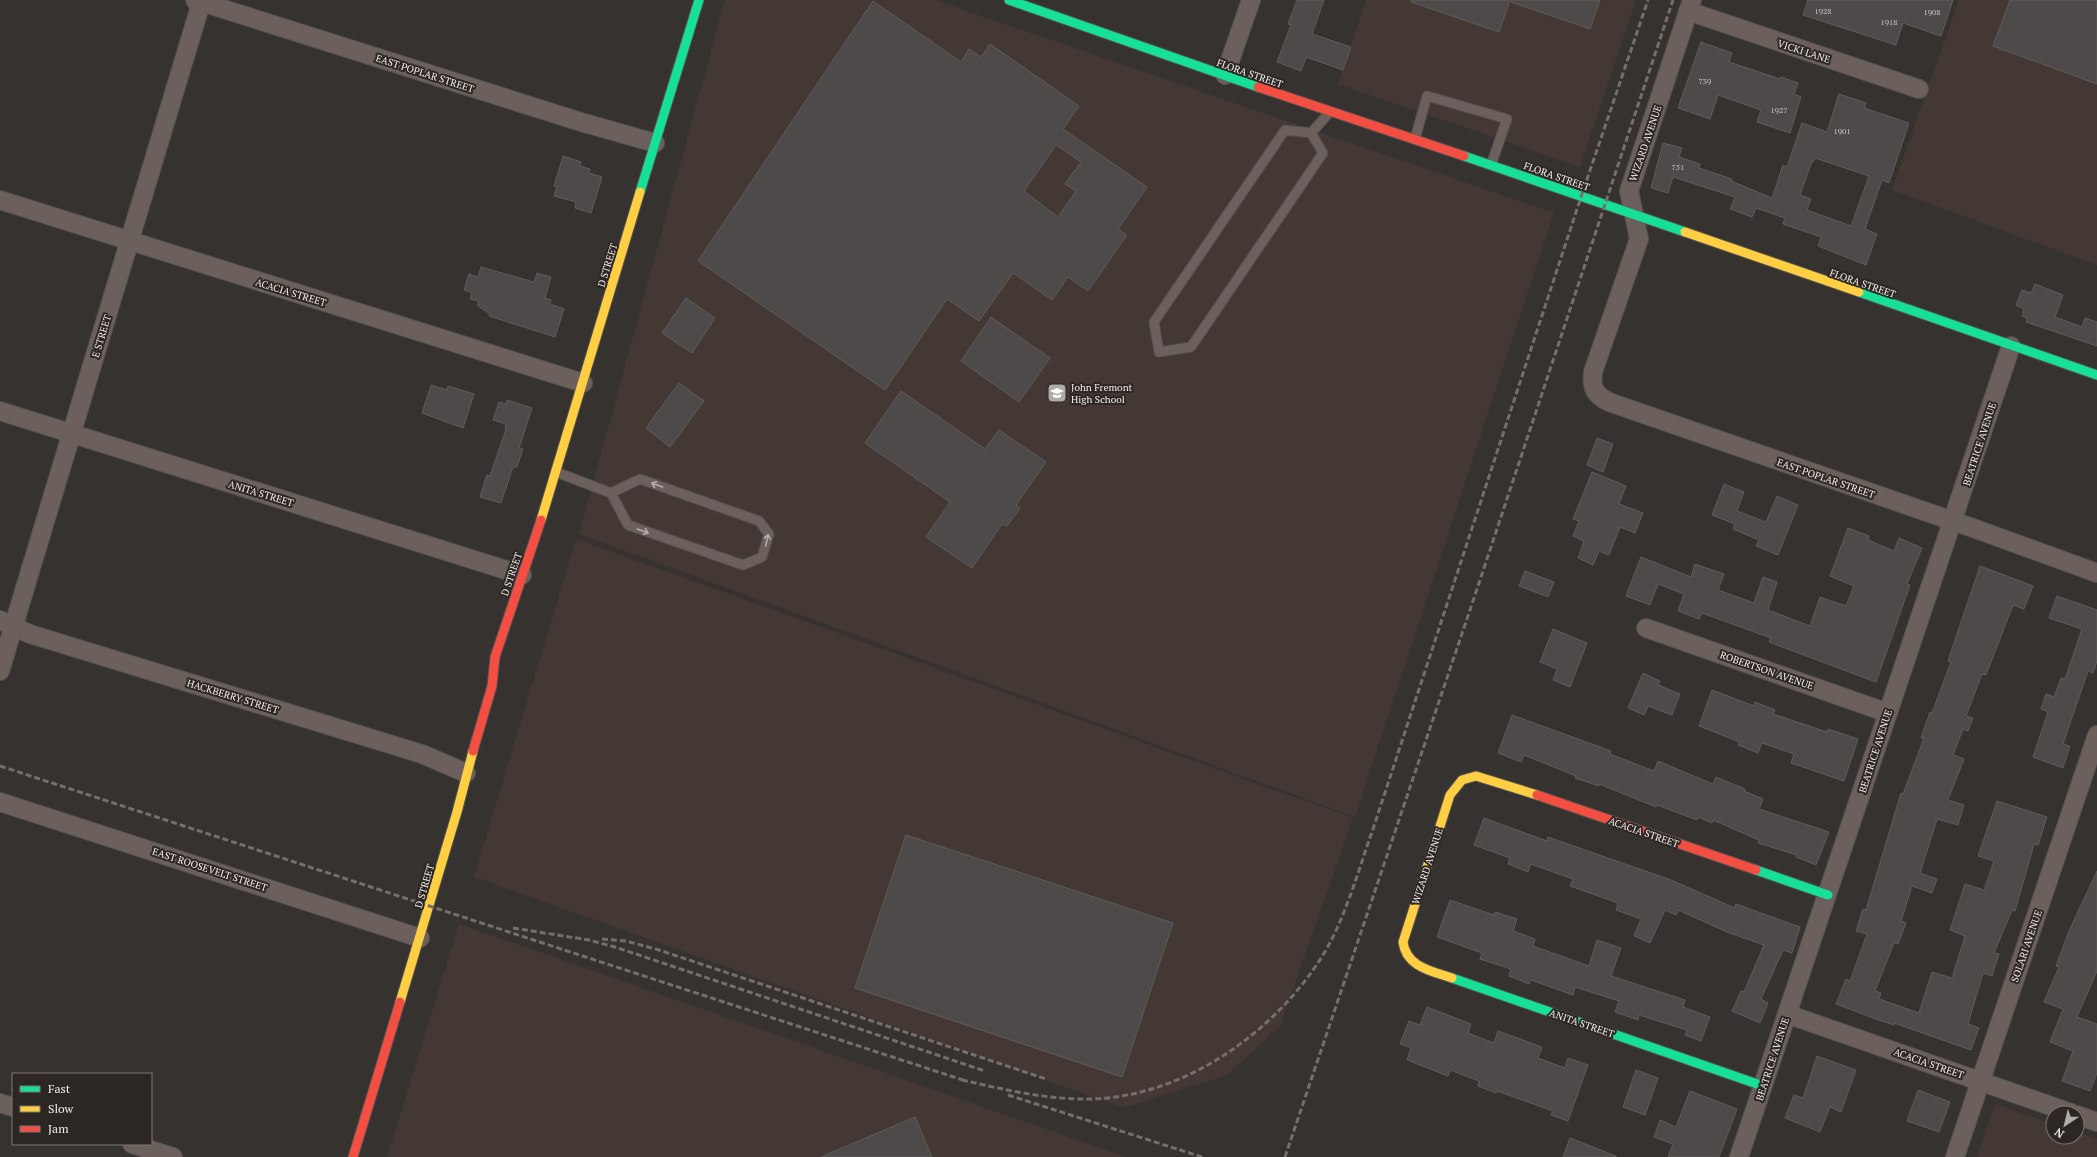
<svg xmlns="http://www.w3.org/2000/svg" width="2097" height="1157" font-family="'PT Serif',serif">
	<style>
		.built { fill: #443834 }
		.building { fill: #4e4a49; stroke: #5f5c5a; fill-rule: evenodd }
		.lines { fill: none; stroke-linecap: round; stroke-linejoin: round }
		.lane-casing { stroke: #53504f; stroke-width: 11 }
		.street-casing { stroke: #53504f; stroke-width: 20 }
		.fast-casing { stroke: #53504f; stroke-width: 11 }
		.slow-casing { stroke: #53504f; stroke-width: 11 }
		.jam-casing { stroke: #53504f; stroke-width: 11 }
		.lane { stroke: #6b605c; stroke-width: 9 }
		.street { stroke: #6b605c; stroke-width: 18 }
		.fast { stroke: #16e098; stroke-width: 9 }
		.slow { stroke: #ffcf43; stroke-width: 9 }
		.jam { stroke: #f24e42; stroke-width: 9 }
		.rail { stroke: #756e6b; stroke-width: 3; stroke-dasharray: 6 3; stroke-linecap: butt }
		.oneway { stroke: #b5aeab }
		.labels { text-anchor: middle; stroke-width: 4; stroke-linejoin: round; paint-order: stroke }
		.number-label { font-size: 8px; fill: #c9c4c2 }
		.street-label { font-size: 10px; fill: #f2edeb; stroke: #2d2724 }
		.poi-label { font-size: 10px; fill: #f2edeb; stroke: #2d2724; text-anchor: start }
	</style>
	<rect width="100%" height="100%" fill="#363230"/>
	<g class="built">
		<polygon points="725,0 935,0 1554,213 1355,817 579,534"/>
		<polygon points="1366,0 1636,0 1580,167 1338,84"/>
		<polygon points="1959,0 2097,0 2097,265 1892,190"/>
		<polygon points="576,539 1353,818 1280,1026 1227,1075 1124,1108 474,877"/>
		<polygon points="459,924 1126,1157 387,1157"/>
		<polygon points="1995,1104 2053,1124 2053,1137 2077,1137 2077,1132 2097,1139 2097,1157 1977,1157"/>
	</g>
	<g class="building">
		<polygon points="1297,0 1324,0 1312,34 1351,47 1343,70 1306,57 1301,71 1277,62 1291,25 1288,24"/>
		<polygon points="1411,0 1510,0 1499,32 1411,2"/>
		<polygon points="1512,0 1600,0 1590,29 1511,2"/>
		<polygon points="1808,0 1953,0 1941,36 1903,23 1896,45 1803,15"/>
		<polygon points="2010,0 2097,0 2097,84 1993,46"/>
		<path d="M873,1L961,62L969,49L981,57L990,44L1079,106L1063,129L1147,187L1118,229L1127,235L1088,291L1068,277L1052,300L1013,273L979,321L947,299L885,390L698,261ZM1056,145L1081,162L1065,184L1076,191L1058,217L1024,191Z"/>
		<polygon points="1701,42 1732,53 1729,62 1780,79 1781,77 1798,83 1794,94 1801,97 1790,133 1757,122 1761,110 1718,95 1710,119 1678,108"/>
		<path d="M1839,94L1866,103L1864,108L1909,123L1889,183L1882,180L1865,229L1877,234L1866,265L1818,246L1821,237L1783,224L1785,218L1756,208L1752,217L1730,209L1735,197L1673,177L1668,193L1651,188L1663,143L1682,148L1679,157L1700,164L1699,168L1732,179L1731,181L1772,198L1783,165L1787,167L1802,123L1827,132ZM1815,158L1869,176L1851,226L1807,210L1811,199L1800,195L1812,161L1813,162Z"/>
		<polygon points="563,156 581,162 580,166 590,169 589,173 602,177 591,213 575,208 576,202 554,196 557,187 554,186"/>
		<polygon points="481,267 534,282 537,273 551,277 545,298 551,300 550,304 564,309 555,337 489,316 490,314 478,306 478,301 470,299 472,293 464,290 469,274 478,277"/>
		<polygon points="2035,284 2063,295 2055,317 2082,327 2085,318 2097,322 2097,346 2026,322 2027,318 2022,316 2024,309 2016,305 2022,290 2031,293"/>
		<polygon points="686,298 715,318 692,353 662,333"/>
		<polygon points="991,317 1050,358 1019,402 961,361"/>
		<polygon points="679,383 704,401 670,447 646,428"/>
		<polygon points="431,385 447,390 448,386 474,394 463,428 422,413"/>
		<polygon points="901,391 985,449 999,430 1046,462 1016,505 1020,508 1007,526 1002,524 972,568 926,537 950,502 865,443"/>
		<polygon points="507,400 532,408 519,448 523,449 517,467 513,467 501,503 480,497 487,475 490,476 506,429 505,429 506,424 493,420 499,402 506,404"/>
		<polygon points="1597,438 1613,444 1603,472 1587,465"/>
		<polygon points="1592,472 1626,486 1619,504 1643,513 1635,533 1620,527 1609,555 1599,551 1593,565 1578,558 1584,541 1573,536 1579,521 1573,519"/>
		<polygon points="1724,484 1744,492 1737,511 1766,522 1777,496 1798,505 1778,555 1756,546 1759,540 1733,529 1735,524 1712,515"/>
		<polygon points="1848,528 1869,536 1868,540 1894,551 1899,538 1922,548 1907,584 1910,585 1876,682 1769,642 1771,638 1702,613 1699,619 1678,611 1684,594 1658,584 1650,605 1626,596 1641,557 1691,577 1695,564 1724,574 1718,590 1754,603 1763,577 1777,582 1768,610 1810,626 1820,597 1846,606 1854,586 1830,576"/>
		<polygon points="1980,566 2033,586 2024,609 2013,605 1986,675 1982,674 1966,716 1973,718 1968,731 1963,729 1953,755 1964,759 1948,800 1964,805 1958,825 1937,819 1920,873 1937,879 1932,893 1912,886 1901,921 1906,923 1898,944 1894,943 1875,991 1881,993 1879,999 1919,1013 1932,972 1952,978 1965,936 1950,930 1965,884 1984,890 1994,861 1978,856 1997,801 2047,817 2038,845 2034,844 2015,911 2012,910 1994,953 1999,954 1992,976 1983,973 1968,1024 1979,1028 1971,1050 1894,1023 1894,1025 1876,1019 1836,1004 1846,979 1850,981 1867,934 1856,931 1863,909 1866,910 1901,793 1903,794 1924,738 1921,738 1930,712 1932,713 1951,662 1948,661"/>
		<polygon points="1525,571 1554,582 1548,597 1519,586"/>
		<polygon points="2057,596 2097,610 2097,661 2093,673 2088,671 2063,744 2070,746 2063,768 2033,757 2048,712 2041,709 2046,694 2054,697 2061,678 2065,679 2082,629 2049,618"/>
		<polygon points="1553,629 1587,643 1570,687 1553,680 1557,669 1540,662"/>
		<polygon points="1643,673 1660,681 1658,685 1680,694 1672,715 1648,706 1644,715 1628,708"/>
		<polygon points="1712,690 1754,706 1755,702 1775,710 1773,714 1827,732 1828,729 1858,739 1844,781 1791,763 1794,754 1762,743 1758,753 1738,745 1740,742 1699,726"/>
		<polygon points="1512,715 1611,751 1610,754 1654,771 1658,761 1713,784 1716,777 1745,789 1744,791 1763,799 1759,809 1829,832 1816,865 1796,857 1797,855 1758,843 1759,840 1713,820 1712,823 1698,817 1697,820 1657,805 1656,807 1599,784 1599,786 1575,778 1576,776 1524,755 1521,762 1498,753"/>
		<polygon points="1484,818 1547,841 1548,837 1671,880 1735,908 1736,904 1800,927 1792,953 1783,950 1761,999 1768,1003 1760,1023 1732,1011 1741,991 1744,992 1764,945 1727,932 1678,910 1676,915 1665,910 1650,943 1634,936 1641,919 1616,910 1618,903 1570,886 1573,879 1531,864 1528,872 1508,864 1510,858 1474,845"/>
		<polygon points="906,835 1173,923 1122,1077 855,988"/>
		<polygon points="2097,871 2097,971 2077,1017 2097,1024 2097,1073 2090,1091 2062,1081 2073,1051 2050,1042 2063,1009 2044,1002 2059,967 2056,966 2069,931"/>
		<polygon points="1450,900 1494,915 1495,912 1517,919 1513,931 1535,939 1533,946 1589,966 1597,940 1621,948 1611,976 1685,1000 1683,1007 1710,1017 1701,1041 1685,1035 1687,1030 1639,1015 1638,1020 1615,1012 1619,1001 1575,987 1573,995 1531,980 1529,984 1509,976 1511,969 1480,959 1482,953 1437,937"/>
		<polygon points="1427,1007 1471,1024 1468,1033 1494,1043 1498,1031 1542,1047 1538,1058 1565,1068 1568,1058 1588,1065 1568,1121 1551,1115 1553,1111 1497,1091 1496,1093 1478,1086 1479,1081 1450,1070 1448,1076 1407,1060 1411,1048 1400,1044 1409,1021 1420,1025"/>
		<polygon points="1817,1056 1856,1070 1841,1112 1830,1107 1820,1132 1785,1118 1794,1095 1803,1098"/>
		<polygon points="1636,1070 1658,1078 1645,1115 1623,1107"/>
		<polygon points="1918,1090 1950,1102 1939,1132 1907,1121"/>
		<polygon points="1690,1091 1737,1109 1719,1157 1668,1157 1673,1144 1654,1137 1660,1120 1676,1127"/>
		<polygon points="915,1117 932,1157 821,1157"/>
		<polygon points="1570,1138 1616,1156 1616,1157 1563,1157"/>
	</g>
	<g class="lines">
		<defs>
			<g id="lane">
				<polygon points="1285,130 1311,133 1323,153 1191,347 1159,352 1154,322"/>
				<polyline points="1311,133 1330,112"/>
				<polyline points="1415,139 1427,96 1507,119 1491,165"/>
				<polyline points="556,472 611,493 628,525 743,565 762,557 769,534 759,521 640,479 611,493"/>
			</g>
			<g id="street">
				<polyline points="195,0 581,122 655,143"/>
				<path d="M1692,0L1629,191L1639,239L1593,372C1591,388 1595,395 1609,402L1973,528L2097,573"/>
				<polyline points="1688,11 1919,89"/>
				<polyline points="1225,75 1251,0"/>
				<polyline points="0,200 583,383"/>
				<polyline points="0,411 522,575"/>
				<polyline points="0,620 30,634 422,754 466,773"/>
				<polyline points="1646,628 1888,713"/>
				<polyline points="0,671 202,0"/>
				<polyline points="0,802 420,938"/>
				<polyline points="1787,1014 2071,1113"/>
				<polyline points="0,1103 13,1107"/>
				<polyline points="2077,1115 2097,1122"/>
				<polyline points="132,1144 173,1157"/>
				<polyline points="1739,1157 2011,346"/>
				<polyline points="1955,1157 2097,735"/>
			</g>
			<g id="fast">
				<polyline points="1009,0 1258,87"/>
				<polyline points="1464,156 1685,232"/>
				<polyline points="640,192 699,0"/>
				<polyline points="1859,292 2097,375"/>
				<polyline points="1756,870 1828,895"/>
				<polyline points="1452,978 1763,1086"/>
			</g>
			<g id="slow">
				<polyline points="1685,232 1859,292"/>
				<polyline points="541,520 640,192"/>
				<path d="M1452,978C1432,971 1406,967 1403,942L1450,795L1462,780L1476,776L1537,795"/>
				<polyline points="400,1002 457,812 473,751"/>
			</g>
			<g id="jam">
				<polyline points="1258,87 1464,156"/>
				<polyline points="473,751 492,686 495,657 541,520"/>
				<polyline points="1537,795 1756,870"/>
				<polyline points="353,1157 400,1002"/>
			</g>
		</defs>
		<use href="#lane" class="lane-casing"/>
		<use href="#street" class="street-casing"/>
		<use href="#fast" class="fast-casing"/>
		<use href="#slow" class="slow-casing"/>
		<use href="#jam" class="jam-casing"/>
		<use href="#lane" class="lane"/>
		<use href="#street" class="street"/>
		<use href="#fast" class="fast"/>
		<use href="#slow" class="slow"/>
		<use href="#jam" class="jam"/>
		<g class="rail">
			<polyline points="0,766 966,1081"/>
			<polyline points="513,928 589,940 615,947 985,1071"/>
			<polyline points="602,939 626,941 659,950 1046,1079"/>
			<path d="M962,1080C1002,1089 1043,1099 1084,1099C1180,1100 1274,1034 1323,955C1346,917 1358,871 1373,829L1581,197L1648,0"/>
			<polyline points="1008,1095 1202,1157"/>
			<polyline points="1285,1157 1474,598 1673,0"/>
		</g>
	</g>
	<defs><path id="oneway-shaft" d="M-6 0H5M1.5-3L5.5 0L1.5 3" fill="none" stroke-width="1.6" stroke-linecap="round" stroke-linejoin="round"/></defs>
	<g class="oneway">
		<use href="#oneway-shaft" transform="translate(657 485) rotate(-160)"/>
		<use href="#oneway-shaft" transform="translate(643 531) rotate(20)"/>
		<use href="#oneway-shaft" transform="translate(767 540) rotate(-77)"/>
	</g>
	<defs>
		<symbol id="school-square" viewBox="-11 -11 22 22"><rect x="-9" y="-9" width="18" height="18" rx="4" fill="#b0acaa" stroke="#2d2724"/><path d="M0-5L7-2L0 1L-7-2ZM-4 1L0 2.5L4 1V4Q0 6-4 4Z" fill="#fff"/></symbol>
	</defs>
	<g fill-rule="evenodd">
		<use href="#school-square" x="1046" y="382" width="22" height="22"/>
	</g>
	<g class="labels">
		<g class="number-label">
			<text x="1823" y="14">1928</text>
			<text x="1932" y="15">1908</text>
			<text x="1889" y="25">1918</text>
			<text x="1705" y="84">739</text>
			<text x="1779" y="113">1927</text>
			<text x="1842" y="134">1901</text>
			<text x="1678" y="170">751</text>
		</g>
		<g class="street-label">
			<text transform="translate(1804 51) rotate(18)" y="4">VICKI LANE</text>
			<text transform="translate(425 73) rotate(18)" y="4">EAST POPLAR STREET</text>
			<text transform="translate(1250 73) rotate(19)" y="4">FLORA STREET</text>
			<text transform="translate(1645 143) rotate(-71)" y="4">WIZARD AVENUE</text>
			<text transform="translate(1557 176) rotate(19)" y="4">FLORA STREET</text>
			<text transform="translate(607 265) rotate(-73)" y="4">D STREET</text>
			<text transform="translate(1863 283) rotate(19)" y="4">FLORA STREET</text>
			<text transform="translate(291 292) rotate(17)" y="4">ACACIA STREET</text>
			<text transform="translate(101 336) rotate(-73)" y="4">E STREET</text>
			<text transform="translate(1979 444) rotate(-72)" y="4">BEATRICE AVENUE</text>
			<text transform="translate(1826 478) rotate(19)" y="4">EAST POPLAR STREET</text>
			<text transform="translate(261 493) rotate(17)" y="4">ANITA STREET</text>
			<text transform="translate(511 574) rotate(-71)" y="4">D STREET</text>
			<text transform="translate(1767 670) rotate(19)" y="4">ROBERTSON AVENUE</text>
			<text transform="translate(233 696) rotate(17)" y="4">HACKBERRY STREET</text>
			<text transform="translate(1875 751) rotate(-72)" y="4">BEATRICE AVENUE</text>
			<text transform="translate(1644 832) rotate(19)" y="4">ACACIA STREET</text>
			<text transform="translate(1427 866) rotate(-72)" y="4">WIZARD AVENUE</text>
			<text transform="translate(210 869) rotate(18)" y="4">EAST ROOSEVELT STREET</text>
			<text transform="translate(424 886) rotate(-74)" y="4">D STREET</text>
			<text transform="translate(2026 946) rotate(-71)" y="4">SOLARI AVENUE</text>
			<text transform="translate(1582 1023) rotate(19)" y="4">ANITA STREET</text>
			<text transform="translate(1772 1059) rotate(-72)" y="4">BEATRICE AVENUE</text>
			<text transform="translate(1929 1063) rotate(19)" y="4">ACACIA STREET</text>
		</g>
		<g class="poi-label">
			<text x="1071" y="391">John Fremont<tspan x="1071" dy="12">High School</tspan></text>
		</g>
	</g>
	<rect x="12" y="1073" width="140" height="72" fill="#2d2724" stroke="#7c7674"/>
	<rect x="20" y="1086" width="20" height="6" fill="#16e098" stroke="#7c7674"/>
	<text x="48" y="1093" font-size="12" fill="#f2edeb">Fast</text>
	<rect x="20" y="1106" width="20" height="6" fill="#ffcf43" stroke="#7c7674"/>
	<text x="48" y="1113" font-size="12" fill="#f2edeb">Slow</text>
	<rect x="20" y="1126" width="20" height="6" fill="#f24e42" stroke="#7c7674"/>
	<text x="48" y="1133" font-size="12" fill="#f2edeb">Jam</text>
	<g transform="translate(2065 1125) rotate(215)"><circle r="19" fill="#2d2724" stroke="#7c7674"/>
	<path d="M0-3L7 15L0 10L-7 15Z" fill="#b0acaa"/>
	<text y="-6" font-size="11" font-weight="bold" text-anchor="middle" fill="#f2edeb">N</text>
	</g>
</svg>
